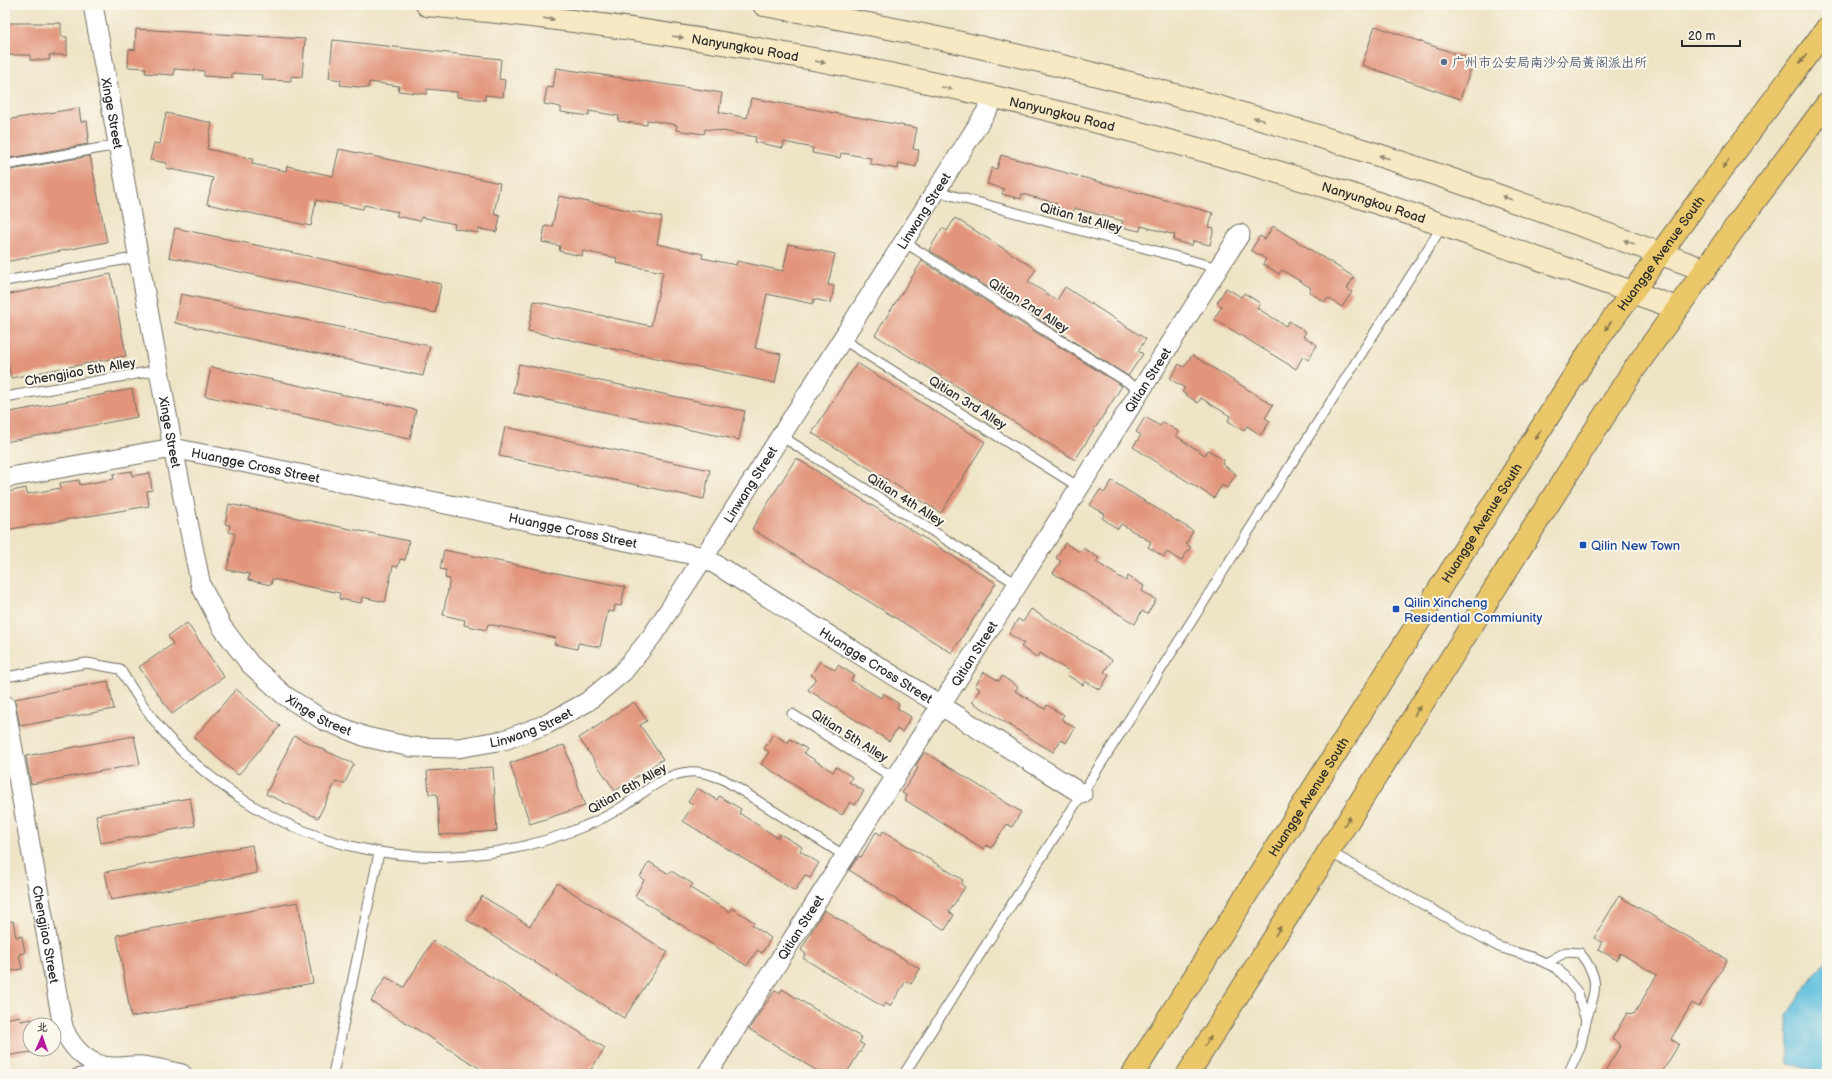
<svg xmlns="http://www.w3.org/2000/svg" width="1832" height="1079" font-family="'Balsamiq Sans','LXGW WenKai TC',sans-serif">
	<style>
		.water { fill: #60bfde; stroke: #467584 }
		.building { fill: #e2957c }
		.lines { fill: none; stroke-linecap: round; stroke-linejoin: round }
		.service-casing { stroke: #6f6c61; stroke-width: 11 }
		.minor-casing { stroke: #6f6c61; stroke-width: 21 }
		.secondary-casing { stroke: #6f6c61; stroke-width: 24 }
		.primary-casing { stroke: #6f6c61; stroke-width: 24 }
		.service { stroke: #fff; stroke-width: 9 }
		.minor { stroke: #fff; stroke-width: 19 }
		.secondary { stroke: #f7e9c3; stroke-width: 22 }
		.primary { stroke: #eac769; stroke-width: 22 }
		.oneway { fill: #918a77 }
		.oneway2 { fill: #8a794a }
		.service-dot { fill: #5c6f8a; stroke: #fbf7ec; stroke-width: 1.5 }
		.transit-dot { fill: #1a4fb4; stroke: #fbf7ec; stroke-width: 1.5 }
		.labels { text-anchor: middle; stroke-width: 4; stroke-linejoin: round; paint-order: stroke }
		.street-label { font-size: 13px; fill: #2b2b2b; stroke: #fbf7ec }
		.service-label { font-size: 13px; fill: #4e5e75; stroke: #fbf7ec; text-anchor: start }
		.transit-label { font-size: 13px; fill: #164399; stroke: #fbf7ec; text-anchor: start }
	</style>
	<rect width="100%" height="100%" fill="#fbf7ec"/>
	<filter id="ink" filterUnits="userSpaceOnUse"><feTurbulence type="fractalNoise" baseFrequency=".025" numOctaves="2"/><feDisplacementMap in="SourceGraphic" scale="8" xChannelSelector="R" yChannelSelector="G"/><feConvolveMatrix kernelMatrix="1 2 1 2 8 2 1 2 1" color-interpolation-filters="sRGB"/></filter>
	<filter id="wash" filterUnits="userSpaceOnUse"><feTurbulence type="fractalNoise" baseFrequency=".012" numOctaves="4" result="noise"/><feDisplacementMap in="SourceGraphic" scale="16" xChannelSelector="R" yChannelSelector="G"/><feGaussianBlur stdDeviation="0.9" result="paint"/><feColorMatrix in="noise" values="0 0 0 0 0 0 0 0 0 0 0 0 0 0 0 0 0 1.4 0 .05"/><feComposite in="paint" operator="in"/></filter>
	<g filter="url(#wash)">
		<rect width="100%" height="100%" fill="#eee4c6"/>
		<polygon class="water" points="1827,958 1827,1074 1819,1074 1813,1069 1788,1064 1787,1014"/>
		<g id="blocks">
			<g class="building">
				<polygon points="5,23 61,23 61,37 67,37 67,55 49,55 50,60 30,60 30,55 5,55"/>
				<polygon points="1375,26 1474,60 1460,99 1362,65"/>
				<polygon points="136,29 305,39 302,77 291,76 291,81 262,80 263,75 232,73 232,78 204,76 204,71 174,69 174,75 145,73 146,68 128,67 129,49 135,50"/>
				<polygon points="333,40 501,59 499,79 505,80 503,97 485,95 485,100 457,97 457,92 427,89 427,94 398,91 399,86 369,82 368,88 340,85 341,80 329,78"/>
				<polygon points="556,68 722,93 719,112 747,118 751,98 917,128 913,149 919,150 916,167 899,163 898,169 870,164 871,158 841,153 840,158 812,153 813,148 784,142 783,148 755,142 756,137 722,131 705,129 704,134 676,130 677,125 647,120 647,125 618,121 619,116 589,111 589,116 561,112 561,107 544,104 547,87 553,88"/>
				<polygon points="79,108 81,122 87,121 89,138 87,139 88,144 5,159 5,120"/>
				<polygon points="166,113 212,123 207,149 253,159 252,164 286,171 287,166 333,176 339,149 500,183 494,214 500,216 497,232 479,229 478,233 454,228 455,224 421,217 420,221 396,216 398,212 364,205 363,209 316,200 311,226 207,204 213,178 166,168 167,163 150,160 154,143 160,144"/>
				<polygon points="1001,155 1213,213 1209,227 1214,228 1210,245 1193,241 1192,246 1173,240 1175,235 1141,226 1140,231 1121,227 1123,221 1074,208 1073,213 1054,208 1056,203 1022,194 1021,199 1002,194 1004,189 987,184 992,168 997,169"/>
				<polygon points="90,156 107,242 5,262 5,171"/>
				<polygon points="559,196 662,217 657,244 703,254 702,258 736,265 737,261 783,271 789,244 835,254 828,285 834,286 831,303 814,299 813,304 767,294 755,348 781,354 775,383 528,331 534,301 651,326 663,272 616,263 617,258 583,251 582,256 559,251 560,246 542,242 545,226 552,227"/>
				<polygon points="955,218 1036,269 1028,282 1057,300 1065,287 1146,339 1138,351 1143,354 1128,376 929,250 942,228 947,231"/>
				<polygon points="1273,226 1354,277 1347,289 1352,292 1342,307 1328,298 1325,302 1309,292 1311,288 1282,270 1279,274 1263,264 1266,259 1251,250 1260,236 1265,239"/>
				<polygon points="175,228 441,284 435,313 169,257"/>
				<polygon points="922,261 1122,386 1075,460 875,335"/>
				<polygon points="111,274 126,356 11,378 5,348 5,295"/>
				<polygon points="1226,288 1241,297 1244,293 1260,303 1257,308 1286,326 1289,321 1306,332 1303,336 1317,345 1308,360 1303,356 1296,369 1214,319 1222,306 1217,303"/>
				<polygon points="181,294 430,346 423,376 175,323"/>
				<polygon points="1192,355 1273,405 1265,418 1270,421 1261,435 1247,426 1244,431 1228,421 1230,416 1201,398 1198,403 1182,392 1185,388 1170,379 1179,364 1184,367"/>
				<polygon points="857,363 985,442 941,513 812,433"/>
				<polygon points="519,364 745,411 739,440 513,393"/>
				<polygon points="211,367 416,410 410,439 205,396"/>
				<polygon points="132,389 137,417 5,442 5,413"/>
				<polygon points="1145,417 1160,426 1163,422 1179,432 1176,436 1205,455 1208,450 1224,460 1222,464 1236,474 1227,488 1222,485 1214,498 1133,447 1141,435 1136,432"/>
				<polygon points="505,427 710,470 704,499 499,456"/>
				<polygon points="796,458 996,583 952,653 752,529"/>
				<polygon points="132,471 132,476 150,473 152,490 147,491 149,506 5,530 5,497 8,497 7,492 26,488 27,494 61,488 60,483 79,480 80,485 114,479 113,474"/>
				<polygon points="1112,481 1193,531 1186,544 1191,547 1181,561 1167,552 1164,557 1148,547 1151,542 1121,524 1118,529 1102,518 1105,514 1090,505 1100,490 1104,493"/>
				<polygon points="229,504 409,541 405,560 400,559 398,567 393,566 385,602 362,597 361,603 339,599 340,593 272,579 271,585 248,580 250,574 227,570 235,534 229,532 230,525 225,524"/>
				<polygon points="1065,543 1080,552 1083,548 1099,558 1096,562 1126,581 1128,576 1144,586 1142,591 1156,600 1147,614 1142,611 1135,624 1053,573 1061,561 1056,558"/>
				<polygon points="444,550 625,587 621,606 615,605 614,612 608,611 600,647 578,643 577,649 554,644 556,638 488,624 486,630 464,625 465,620 443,615 450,579 445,578 446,570 440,569"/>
				<polygon points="1031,609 1112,660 1104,672 1109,675 1100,690 1085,681 1083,685 1067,675 1069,671 1040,653 1037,657 1021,647 1024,643 1009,634 1018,619 1023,622"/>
				<polygon points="187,623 224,677 172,714 139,667 173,644 168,636"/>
				<polygon points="820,661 835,670 838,665 854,675 851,680 881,698 883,693 899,704 897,708 911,717 902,732 897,729 889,741 808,690 816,678 811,675"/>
				<polygon points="984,672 999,681 1002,676 1018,687 1015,691 1045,709 1047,705 1064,715 1061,719 1075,728 1066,743 1061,740 1053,752 972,702 980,689 975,686"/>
				<polygon points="108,681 114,709 20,726 15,699"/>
				<polygon points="236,689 280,726 238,775 194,738"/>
				<polygon points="634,702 647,721 640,725 663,759 615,791 579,738"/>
				<polygon points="773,734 788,743 790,739 807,749 804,753 833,772 836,767 852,777 849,782 864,791 855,805 850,802 842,815 761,764 769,752 764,749"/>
				<polygon points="134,736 140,764 31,784 26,756"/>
				<polygon points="294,736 354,764 344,784 336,781 318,818 266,794"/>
				<polygon points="564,745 585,806 530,824 510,763"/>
				<polygon points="925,752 1021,812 1012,827 1007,824 991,848 986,845 984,849 905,800 907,796 902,793 918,768 915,766"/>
				<polygon points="493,767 497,831 440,835 437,794 429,794 427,771"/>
				<polygon points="697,788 717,800 719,796 741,809 739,813 778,838 780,834 802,847 800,851 819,863 810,878 805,875 795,891 683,821 693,805 688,802"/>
				<polygon points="190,798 195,826 101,843 96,815"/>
				<polygon points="883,831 963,880 961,884 965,887 949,912 954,915 945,930 849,870 859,856 861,857 876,832 881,835"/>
				<polygon points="252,845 257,873 111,900 105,872"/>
				<polygon points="649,862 669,874 671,871 693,884 690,888 730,912 732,908 754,922 752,925 771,938 762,953 757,950 747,966 635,896 644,880 640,877"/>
				<polygon points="557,883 668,952 624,1018 467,920 482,896 530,926"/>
				<polygon points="1619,896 1727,960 1699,1007 1692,1003 1671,1039 1679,1044 1661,1074 1603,1074 1621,1045 1612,1039 1627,1013 1634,1014 1657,975 1620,953 1617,960 1598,949 1602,942 1594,938"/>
				<polygon points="298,902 313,983 131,1017 117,935"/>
				<polygon points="824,910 920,969 911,984 906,981 890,1006 885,1003 883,1007 803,958 806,954 801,950"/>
				<polygon points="13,921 16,937 22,936 25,953 19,954 22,969 5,972 5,922"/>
				<polygon points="433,941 605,1048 588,1074 489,1074 371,1001 386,977 404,987"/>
				<polygon points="782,989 862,1038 859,1042 864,1045 846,1074 822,1074 749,1029 775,990 780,993"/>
				<polygon points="20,1016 21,1021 32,1019 33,1025 30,1025 30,1049 37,1049 38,1051 5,1056 5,1019"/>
			</g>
		</g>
	</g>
	<g filter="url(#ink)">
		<use href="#blocks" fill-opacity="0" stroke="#6f6c61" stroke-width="1"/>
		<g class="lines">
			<defs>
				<g id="service">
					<polyline points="5,165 118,145"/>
					<polyline points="936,191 1218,268"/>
					<polyline points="904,242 1140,390"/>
					<polyline points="5,281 139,257"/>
					<polyline points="842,339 1079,487"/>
					<polyline points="5,397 159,370"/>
					<polyline points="781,436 1017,584"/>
					<path d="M5,677L87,663L120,669C134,692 149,716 168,737C277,854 438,888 585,826C598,821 613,813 625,805C645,792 664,774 689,772C701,771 712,775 723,779L845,856"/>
					<polyline points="792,714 894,778"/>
					<polyline points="1328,851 1499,947 1535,958 1558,969 1578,993 1586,1021 1580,1048 1568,1074"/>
					<path d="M1546,963L1566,952L1580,953C1602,981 1595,990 1586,1021"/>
					<polyline points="76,1074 103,1069"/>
					<polyline points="333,1074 379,853"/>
					<polyline points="904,1074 1443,225"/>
				</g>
				<g id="minor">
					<path id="s1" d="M93,5L173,448L201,586L222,627L250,664L284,695L323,720L366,737L411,747L458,748L504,740L547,724L587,702L623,672L652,636L704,557L995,98"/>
					<path id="s2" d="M5,478L173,448L704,557L1082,794"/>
					<path id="s3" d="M5,705L63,1027C71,1048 90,1068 115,1067C124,1067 133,1065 142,1066C156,1068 169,1071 182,1074"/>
					<path id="s4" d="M707,1074L1240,234"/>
				</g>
				<g id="secondary">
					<path id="s5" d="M427,5C743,34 1057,101 1359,197C1466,231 1571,271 1677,308"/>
					<path d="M764,5C970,40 1176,90 1375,154C1486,190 1596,230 1705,270"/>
				</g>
				<g id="primary">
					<path id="s6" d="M1133,1074L1591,349L1694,207L1827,28"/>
					<polyline points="1188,1074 1630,375 1731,233 1827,104"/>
				</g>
			</defs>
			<use href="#service" class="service-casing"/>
			<use href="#minor" class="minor-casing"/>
			<use href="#secondary" class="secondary-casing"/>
			<use href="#primary" class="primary-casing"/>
			<use href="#service" class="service"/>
			<use href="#minor" class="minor"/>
			<use href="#secondary" class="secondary"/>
			<use href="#primary" class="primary"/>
		</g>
		<defs><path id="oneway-solid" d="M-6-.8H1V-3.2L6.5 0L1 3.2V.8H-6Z"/></defs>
		<g class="oneway">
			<use href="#oneway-solid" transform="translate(549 19) rotate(7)"/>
			<use href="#oneway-solid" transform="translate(678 37) rotate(9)"/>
			<use href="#oneway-solid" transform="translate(820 62) rotate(11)"/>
			<use href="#oneway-solid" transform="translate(947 88) rotate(12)"/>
			<use href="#oneway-solid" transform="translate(1259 119) rotate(-164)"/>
			<use href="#oneway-solid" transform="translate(1384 157) rotate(-162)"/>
			<use href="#oneway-solid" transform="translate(1507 198) rotate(-160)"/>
			<use href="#oneway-solid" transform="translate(1629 242) rotate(-160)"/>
		</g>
		<g class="oneway2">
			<use href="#oneway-solid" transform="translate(1803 59) rotate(128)"/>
			<use href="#oneway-solid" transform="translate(1726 164) rotate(127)"/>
			<use href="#oneway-solid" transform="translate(1608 326) rotate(126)"/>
			<use href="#oneway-solid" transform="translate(1538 435) rotate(122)"/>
			<use href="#oneway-solid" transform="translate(1417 711) rotate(-58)"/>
			<use href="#oneway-solid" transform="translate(1347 821) rotate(-58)"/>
			<use href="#oneway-solid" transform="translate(1278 931) rotate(-58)"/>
			<use href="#oneway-solid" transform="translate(1208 1041) rotate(-58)"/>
		</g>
	</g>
	<circle class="service-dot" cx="1444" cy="62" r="4"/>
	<g class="transit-dot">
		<rect x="1579" y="541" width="8" height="8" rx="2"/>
		<rect x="1392" y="605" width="8" height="8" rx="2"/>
	</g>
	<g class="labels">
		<g class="street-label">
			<text dy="5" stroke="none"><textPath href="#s5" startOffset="321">Nanyungkou Road</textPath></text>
			<text dy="5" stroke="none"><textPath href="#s1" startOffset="110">Xinge Street</textPath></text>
			<text dy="5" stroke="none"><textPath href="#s5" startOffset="645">Nanyungkou Road</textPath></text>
			<text dy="5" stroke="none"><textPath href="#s5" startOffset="969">Nanyungkou Road</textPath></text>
			<text dy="5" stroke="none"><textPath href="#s1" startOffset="1651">Linwang Street</textPath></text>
			<text transform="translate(1081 217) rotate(15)" y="5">Qitian 1st Alley</text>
			<text dy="5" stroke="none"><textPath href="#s6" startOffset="976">Huangge Avenue South</textPath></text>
			<text transform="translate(1029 305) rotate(32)" y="5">Qitian 2nd Alley</text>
			<text transform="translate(80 371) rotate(-10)" y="5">Chengjiao 5th Alley</text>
			<text dy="5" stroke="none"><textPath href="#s4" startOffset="822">Qitian Street</textPath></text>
			<text transform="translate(968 402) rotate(32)" y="5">Qitian 3rd Alley</text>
			<text dy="5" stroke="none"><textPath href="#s1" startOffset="434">Xinge Street</textPath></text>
			<text dy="5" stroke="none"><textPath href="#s2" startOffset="255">Huangge Cross Street</textPath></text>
			<text dy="5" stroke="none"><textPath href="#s1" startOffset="1327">Linwang Street</textPath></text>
			<text transform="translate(906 499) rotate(32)" y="5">Qitian 4th Alley</text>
			<text dy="5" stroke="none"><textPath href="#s6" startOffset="652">Huangge Avenue South</textPath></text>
			<text dy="5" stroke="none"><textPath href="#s2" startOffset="579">Huangge Cross Street</textPath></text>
			<text dy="5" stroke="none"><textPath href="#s4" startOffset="498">Qitian Street</textPath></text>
			<text dy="5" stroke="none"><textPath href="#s2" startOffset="916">Huangge Cross Street</textPath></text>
			<text dy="5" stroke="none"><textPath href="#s1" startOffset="770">Xinge Street</textPath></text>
			<text dy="5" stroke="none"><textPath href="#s1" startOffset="991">Linwang Street</textPath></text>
			<text transform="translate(850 735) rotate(32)" y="5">Qitian 5th Alley</text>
			<text transform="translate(627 788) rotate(-30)" y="5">Qitian 6th Alley</text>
			<text dy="5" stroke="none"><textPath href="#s6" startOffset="328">Huangge Avenue South</textPath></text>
			<text dy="5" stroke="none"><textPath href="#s4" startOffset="174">Qitian Street</textPath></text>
			<text dy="5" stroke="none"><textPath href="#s3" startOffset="233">Chengjiao Street</textPath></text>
		</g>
		<g class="service-label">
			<text x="1452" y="67">广州市公安局南沙分局黄阁派出所</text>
		</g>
		<g class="transit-label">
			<text x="1591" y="550">Qilin New Town</text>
			<text x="1404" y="607">Qilin Xincheng<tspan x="1404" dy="15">Residential Commiunity</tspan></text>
		</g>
	</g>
	<rect width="1832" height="1079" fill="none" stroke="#fbf7ec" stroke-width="20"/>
	<g transform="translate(42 1037) rotate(2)"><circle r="19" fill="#fbf7ec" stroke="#a8a59f"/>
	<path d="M0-3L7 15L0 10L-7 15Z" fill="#b5179e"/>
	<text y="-6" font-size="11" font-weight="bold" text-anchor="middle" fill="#2b2b2b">北</text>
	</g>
	<path d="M1682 40v6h58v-6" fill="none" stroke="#2b2b2b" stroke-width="2"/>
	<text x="1688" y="40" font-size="12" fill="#2b2b2b" stroke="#fbf7ec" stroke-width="3" paint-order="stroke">20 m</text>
</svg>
